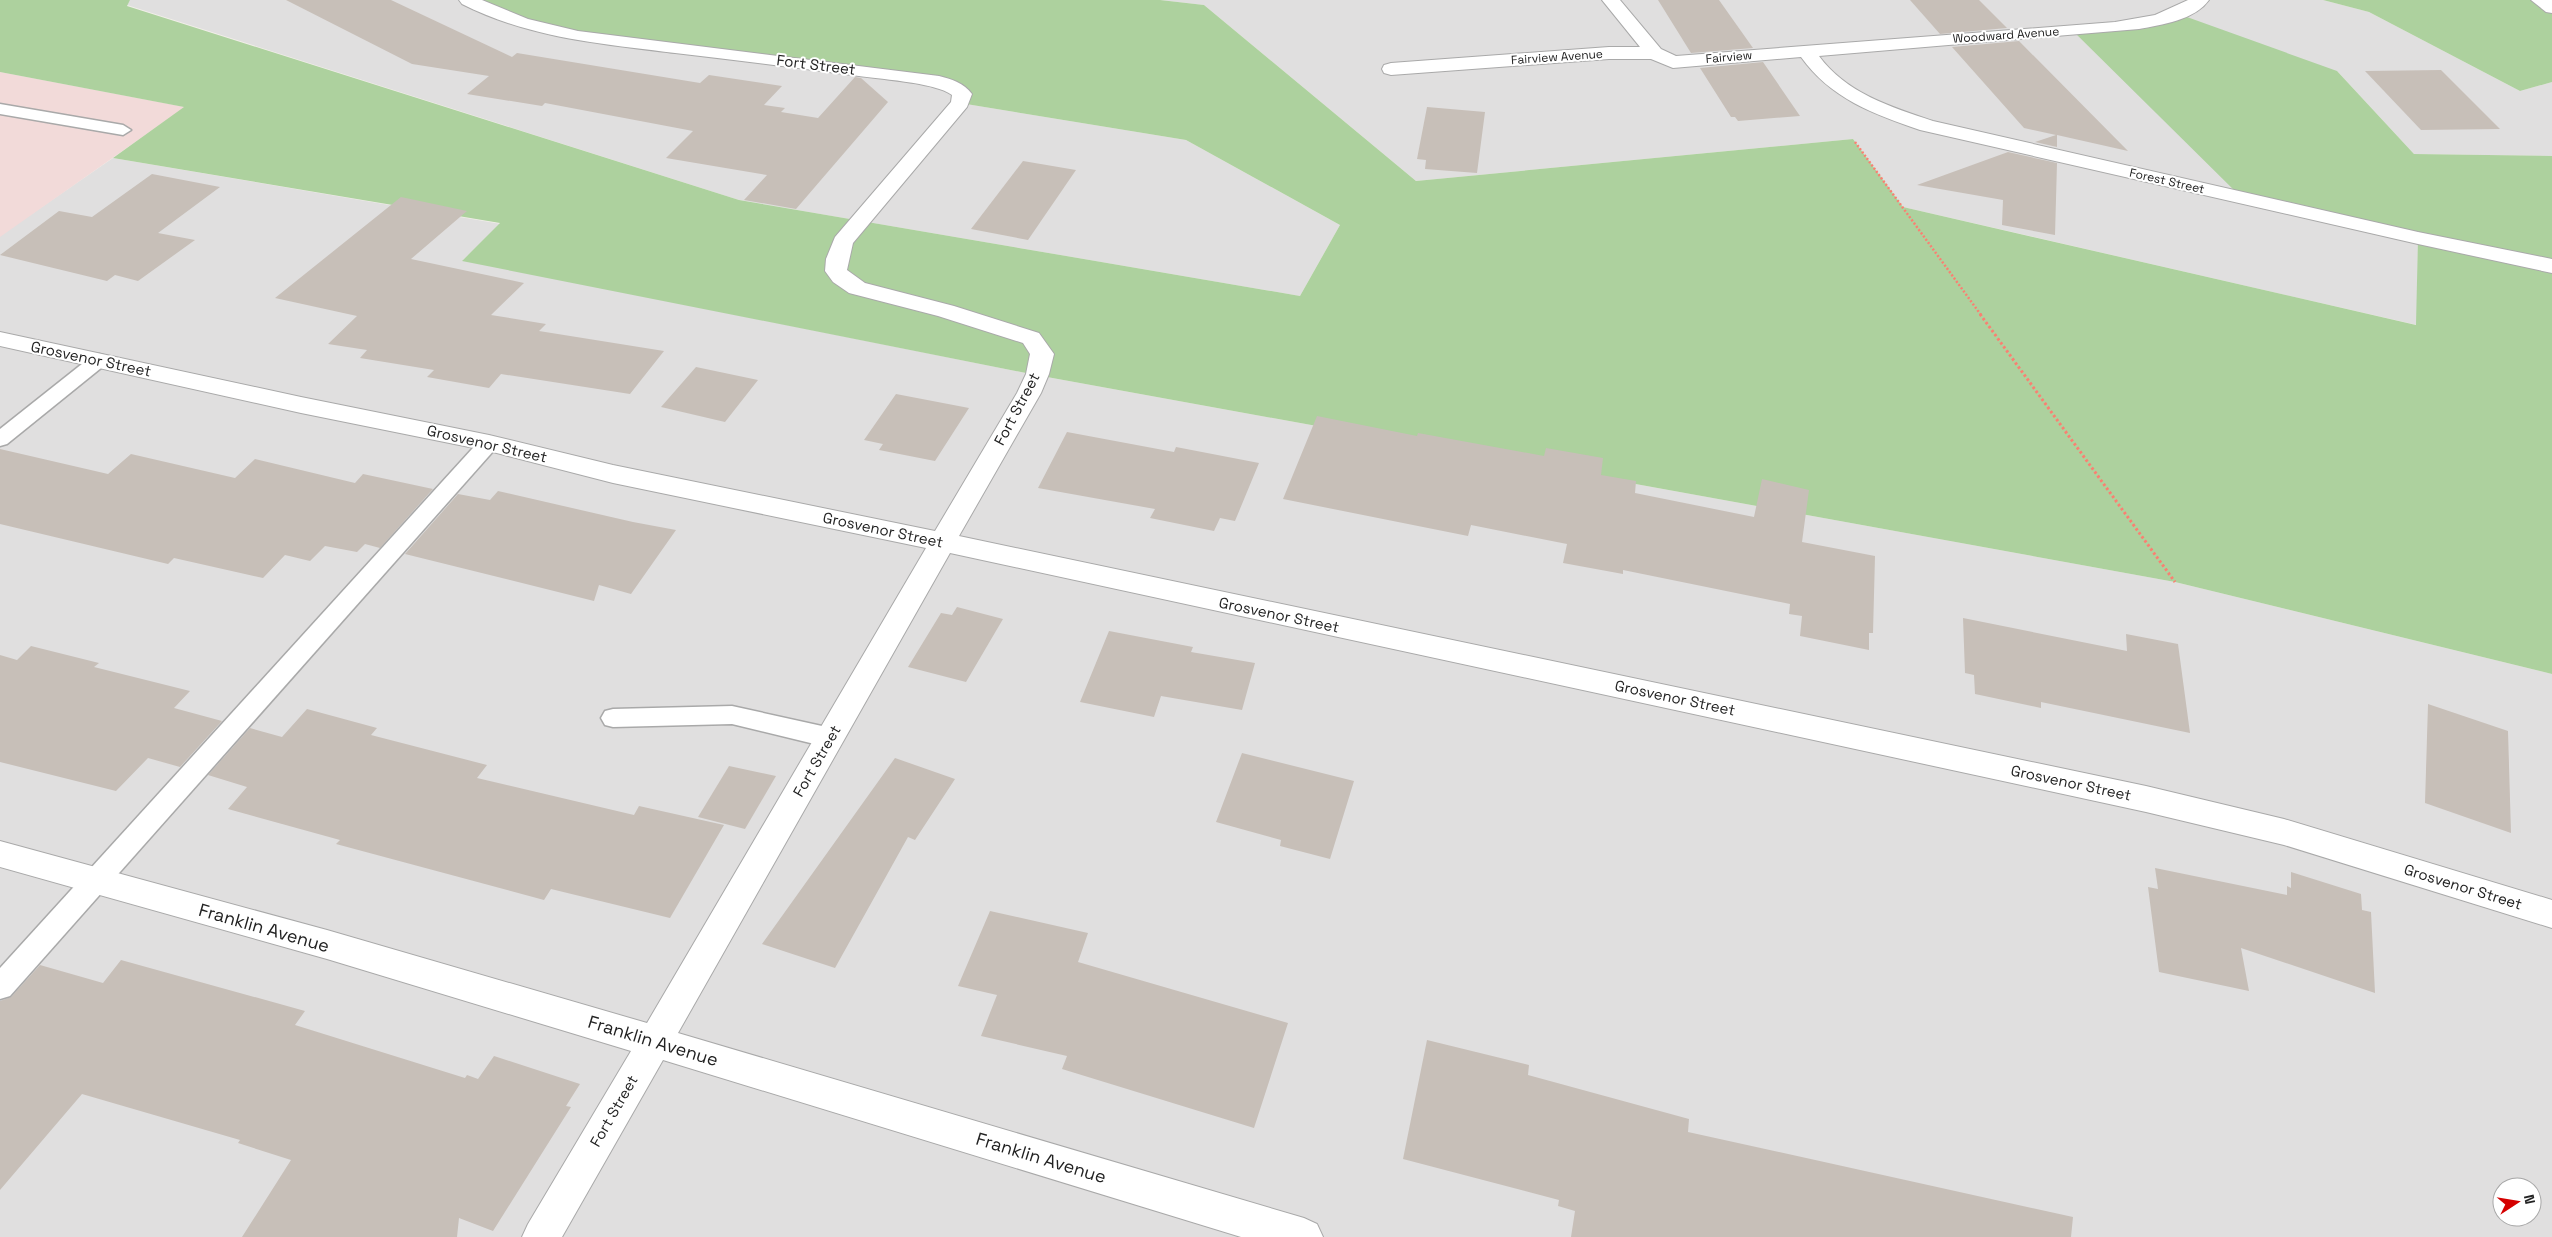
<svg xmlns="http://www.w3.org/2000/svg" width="2552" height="1237" font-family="'Space Grotesk',sans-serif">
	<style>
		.residential { fill: #e0dfdf; fill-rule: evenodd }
		.commercial { fill: #f2dad9 }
		.forest { fill: #add19e }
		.building { fill: #c7bfb8 }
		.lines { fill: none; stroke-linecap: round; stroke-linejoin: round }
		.service-casing { stroke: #a9a9a9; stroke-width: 3 }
		.minor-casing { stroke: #a9a9a9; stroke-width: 2 }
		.path-far1 { stroke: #fa8072; stroke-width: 2.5; stroke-dasharray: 2 2; stroke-linecap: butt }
		.path { stroke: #fa8072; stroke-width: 3; stroke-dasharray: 2.5 2.5; stroke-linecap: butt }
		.service { fill: #fff; fill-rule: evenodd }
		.minor { fill: #fff; fill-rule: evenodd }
		.labels { text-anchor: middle; stroke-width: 4; stroke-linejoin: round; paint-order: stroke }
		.far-street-label { font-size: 12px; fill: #222; stroke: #fff }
		.street-label { font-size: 15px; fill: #222; stroke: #fff }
		.near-street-label { font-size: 18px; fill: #222; stroke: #fff }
	</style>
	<rect width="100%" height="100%" fill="#f2efe9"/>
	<g class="residential">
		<polygon points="130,0 468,0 939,82 960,103 1186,140 1340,225 1300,296 739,200 127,5"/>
		<polygon points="1160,0 2323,0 2369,12 2520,91 2552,82 2552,156 2414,154 2337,71 2418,238 2417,325 1903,207 1853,139 1416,181 1204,5"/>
		<path d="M113,158L501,224L463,260L1036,375L2175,582L2552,674V1237H0V236ZM2502,1187H2532V1217H2502Z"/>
	</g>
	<polygon class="commercial" points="0,72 185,107 0,237"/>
	<g class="forest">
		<polygon points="0,0 130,0 127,6 739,200 1300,296 1340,225 1186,140 960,103 956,88 558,32 468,0 1160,0 1204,5 1416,181 1853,139 1903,207 2416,325 2418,238 2241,197 2072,30 2162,16 2173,12 2337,71 2414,154 2552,156 2552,674 2175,582 1036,375 462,261 500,223 113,158 184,107 0,72"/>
		<polygon points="2323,0 2552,0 2552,82 2520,91 2369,12"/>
	</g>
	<g class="building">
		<polygon points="286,0 391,0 512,57 517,53 700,83 709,75 782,86 764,105 785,108 781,112 818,118 855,77 861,78 888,102 796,209 744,200 767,175 666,158 693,131 545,103 542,106 467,94 489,76 412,64"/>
		<polygon points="1658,0 1719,0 1753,48 1691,53"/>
		<polygon points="1910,0 1979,0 2007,28 1940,34"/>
		<polygon points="2019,41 2128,151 2057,135 2057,147 2035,142 2056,135 2024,128 1952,47"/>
		<polygon points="1763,62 1800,116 1738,121 1735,117 1731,117 1700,68"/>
		<polygon points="2441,70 2500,129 2421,130 2365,71"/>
		<polygon points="1427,107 1485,112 1477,173 1425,169 1426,160 1417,159"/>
		<polygon points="2008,152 2057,163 2055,235 2002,225 2003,200 1917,185"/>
		<polygon points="1023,161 1076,170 1028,240 971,229"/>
		<polygon points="152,174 220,187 158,233 195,240 138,281 115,275 107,281 0,255 59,211 92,217"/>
		<polygon points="401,197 467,211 411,259 524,283 491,315 546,324 539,331 664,351 630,394 501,374 489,388 427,377 434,370 360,358 367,350 328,344 357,316 275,298"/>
		<polygon points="696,367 758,380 725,422 661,407"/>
		<polygon points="896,394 969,408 935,461 879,450 883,444 864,440"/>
		<polygon points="1317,416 1417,436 1418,433 1544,456 1546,448 1603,458 1601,475 1636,481 1635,493 1754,517 1762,479 1809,490 1802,542 1875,556 1873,633 1869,633 1869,650 1800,636 1802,616 1789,614 1790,604 1623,570 1623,574 1563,563 1567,544 1471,525 1468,536 1283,499"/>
		<polygon points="1067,432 1174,452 1176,447 1259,463 1235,521 1220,518 1214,531 1150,518 1155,509 1038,488"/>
		<polygon points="0,449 108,474 131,454 235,478 255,459 355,483 363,474 433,489 380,548 365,544 357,552 325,546 310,561 285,555 263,578 174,558 168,564 0,524"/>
		<polygon points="498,491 633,522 676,530 631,594 599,585 594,601 405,554 458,494 490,500"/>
		<polygon points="957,607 1003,619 966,682 908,667 941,613 952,615"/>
		<polygon points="1963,618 2127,651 2126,634 2178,644 2190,733 2041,702 2041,708 1975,694 1974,675 1965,673"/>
		<polygon points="1109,631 1193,647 1191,652 1255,663 1242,710 1161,696 1154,717 1080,702"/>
		<polygon points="31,646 99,663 94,667 190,691 174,708 222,721 180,767 148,758 116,791 0,762 0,655 17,660"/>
		<polygon points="2428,704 2508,731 2511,833 2425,803"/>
		<polygon points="307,709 377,728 371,735 487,765 477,778 634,815 639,806 724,825 670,918 551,889 544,900 336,844 340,840 228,809 247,787 208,775 250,728 282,737"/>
		<polygon points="1242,753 1354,781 1330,859 1280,846 1281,840 1216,822"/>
		<polygon points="895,758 955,779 915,840 908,837 835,968 762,944"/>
		<polygon points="729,766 776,776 745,829 698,817"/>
		<polygon points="2155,868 2287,895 2287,886 2291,888 2291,872 2361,894 2362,910 2371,912 2375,993 2241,948 2249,991 2159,972 2148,887 2158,889"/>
		<polygon points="990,911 1088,933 1078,962 1288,1023 1254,1128 1062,1069 1067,1056 981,1036 997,995 958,986"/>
		<polygon points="121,960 305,1011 295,1025 465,1078 467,1075 478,1079 494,1056 580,1084 566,1106 571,1107 493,1231 459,1218 457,1237 242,1237 291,1160 238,1143 240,1140 82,1094 0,1190 0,1001 11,997 40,965 103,983"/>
		<polygon points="1427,1040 1529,1065 1528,1075 1689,1119 1688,1132 2073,1217 2071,1237 1571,1237 1575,1211 1558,1206 1559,1200 1403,1159"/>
	</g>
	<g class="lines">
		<defs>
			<g id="service">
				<polygon points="0,104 123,125 131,130 123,135 0,114"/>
				<polygon points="99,354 106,356 109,360 106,364 7,444 0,446 0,429 92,356"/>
				<polygon points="489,436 496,438 499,443 496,448 10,996 0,999 0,968 482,438"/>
				<polygon points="732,706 831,728 840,731 843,738 840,745 831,748 732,724 613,727 605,725 601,718 605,711 613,709"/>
			</g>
			<g id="minor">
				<path d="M459,0H482L528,19L578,31L939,76C951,79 964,83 972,94L967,107L853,243L847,270L865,283L954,306L1039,333L1054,354L1049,374L1041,393L959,536L2146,786L2284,819L2552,900V928L2284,845L2146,812L950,553L678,1033L1304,1218L1317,1224L1323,1237H1241L663,1060L562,1237H522L528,1224L631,1051L327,959L0,867V841L327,930L647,1023L926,548L613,483L489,451L301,413L0,346V332L301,397L489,435L613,465L935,531L1017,393L1026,374L1030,354L1023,343L938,316L849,293L833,282L825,271L826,259L835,237L951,102L952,95C935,82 876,79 852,75C793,67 734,60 675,53C601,44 529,38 462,4Z"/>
				<path d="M1602,0H1620L1661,49L1676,56L2115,22L2155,15L2188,0H2209C2195,20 2161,25 2139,29L1819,56C1846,93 1891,107 1933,121L2418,232L2552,259V273L2418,244L1920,130C1874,114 1831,99 1801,57L1673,68L1651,59H1609L1391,75L1384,73L1382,69L1384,65L1391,63L1609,47H1640Z"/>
				<polygon points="2531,0 2552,0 2552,13 2546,12"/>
			</g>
		</defs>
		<use href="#service" class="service-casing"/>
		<use href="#minor" class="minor-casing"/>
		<polyline class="path-far1" points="1855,142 1981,315"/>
		<polyline class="path" points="1980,314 2175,582"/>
		<use href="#service" class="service"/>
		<use href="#minor" class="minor"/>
	</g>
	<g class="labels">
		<g class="far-street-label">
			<text transform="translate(2006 35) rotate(-4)" y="4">Woodward Avenue</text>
			<text transform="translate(1557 57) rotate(-4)" y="4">Fairview Avenue</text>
			<text transform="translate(1729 57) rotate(-5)" y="4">Fairview</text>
			<text transform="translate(2167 181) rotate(13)" y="4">Forest Street</text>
		</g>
		<g class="street-label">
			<text transform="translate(816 65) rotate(7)" y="5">Fort Street</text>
			<text transform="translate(91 359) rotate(12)" y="5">Grosvenor Street</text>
			<text transform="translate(1017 409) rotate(-62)" y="5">Fort Street</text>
			<text transform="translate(487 444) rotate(13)" y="5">Grosvenor Street</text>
			<text transform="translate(883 530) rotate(12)" y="5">Grosvenor Street</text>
			<text transform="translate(1279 615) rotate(12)" y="5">Grosvenor Street</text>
			<text transform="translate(1675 698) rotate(12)" y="5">Grosvenor Street</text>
			<text transform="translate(817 761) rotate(-60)" y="5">Fort Street</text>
			<text transform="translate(2071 783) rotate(12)" y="5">Grosvenor Street</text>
			<text transform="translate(2463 887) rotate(17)" y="5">Grosvenor Street</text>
			<text transform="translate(614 1111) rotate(-60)" y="5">Fort Street</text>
		</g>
		<g class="near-street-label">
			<text transform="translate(264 928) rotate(16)" y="6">Franklin Avenue</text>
			<text transform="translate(653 1041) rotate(17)" y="6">Franklin Avenue</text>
			<text transform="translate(1041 1158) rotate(17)" y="6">Franklin Avenue</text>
		</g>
	</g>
	<g transform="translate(2517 1202) rotate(78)"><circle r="24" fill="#ffffff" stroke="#a7a7a7"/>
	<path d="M0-4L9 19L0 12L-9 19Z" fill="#d40000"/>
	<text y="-8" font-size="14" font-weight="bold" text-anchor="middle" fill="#222222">N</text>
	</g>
</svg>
